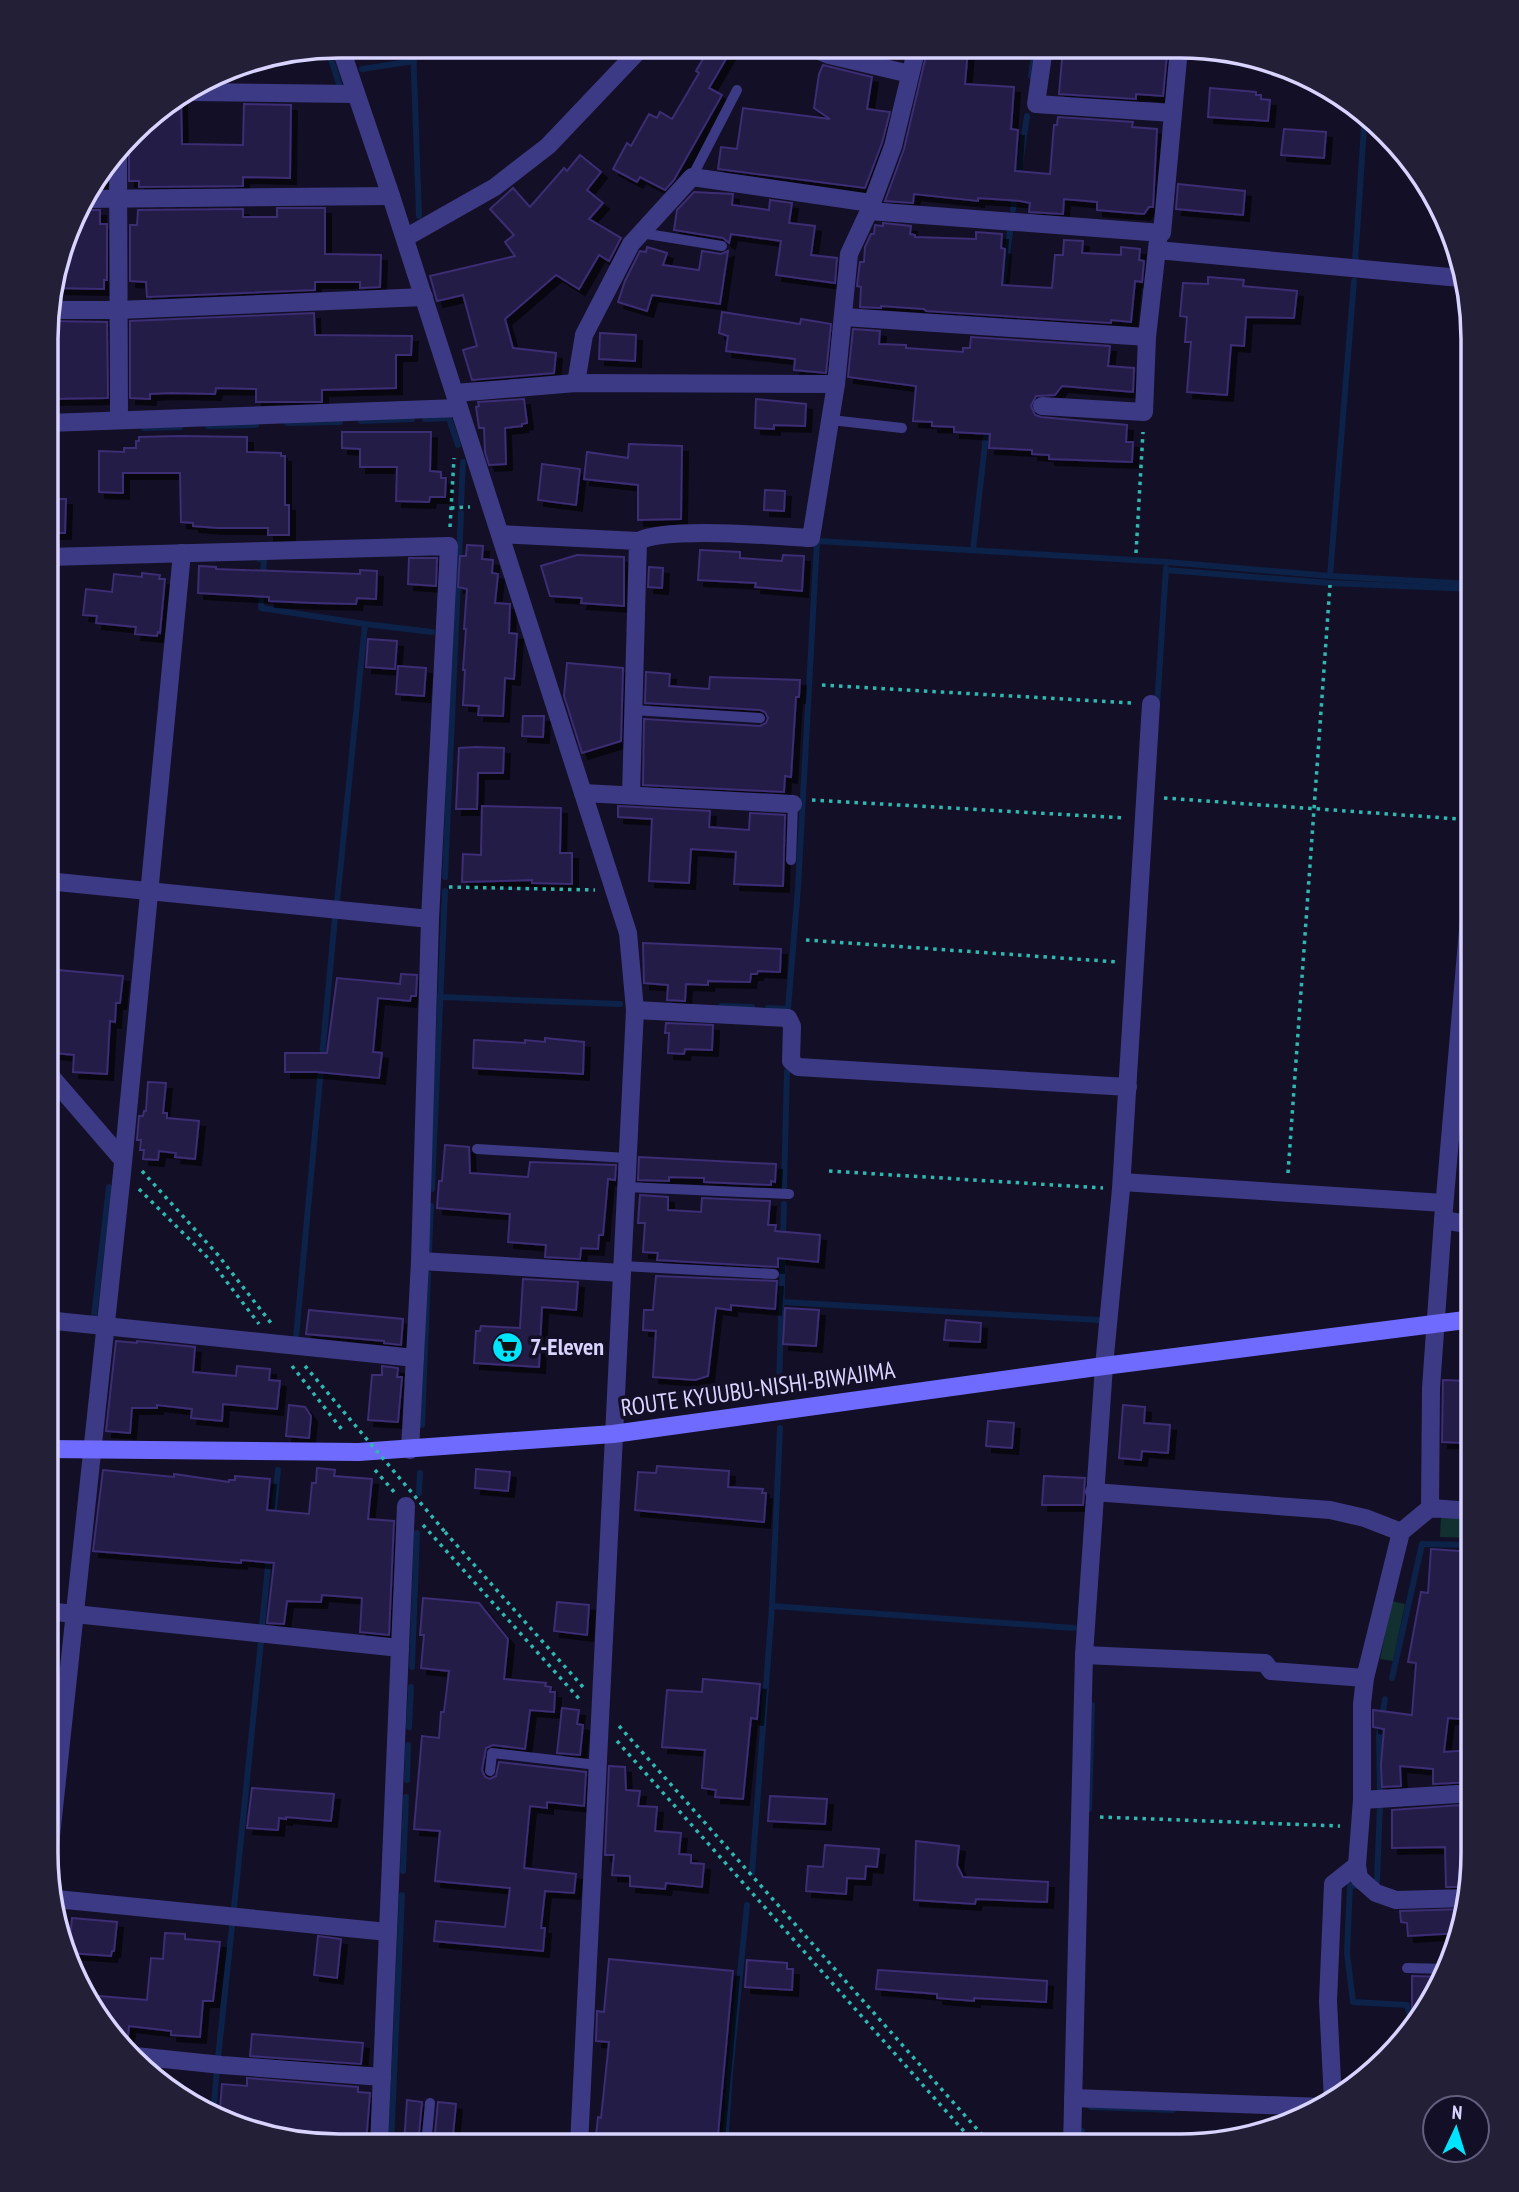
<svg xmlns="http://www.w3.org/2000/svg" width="1519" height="2192" font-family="'PT Sans Narrow',sans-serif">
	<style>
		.green { fill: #12302f }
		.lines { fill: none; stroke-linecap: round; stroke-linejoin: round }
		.stream { stroke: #0c2248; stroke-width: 6 }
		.building { fill: #241b47; stroke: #3b2d73; stroke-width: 2; filter: url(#shadow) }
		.path { stroke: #2fb8b0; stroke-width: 3.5; stroke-dasharray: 3.5 5; stroke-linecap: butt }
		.lane { stroke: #3d3a85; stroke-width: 10 }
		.street { stroke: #3d3a85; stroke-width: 18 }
		.secondary { stroke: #6f6bff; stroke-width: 18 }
		.path-bridge { stroke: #2fb8b0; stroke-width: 3.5; stroke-dasharray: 3.5 5; stroke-linecap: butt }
		.labels { text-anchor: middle; stroke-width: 7; stroke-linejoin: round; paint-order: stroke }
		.poi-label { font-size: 24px; font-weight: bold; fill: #d9d4ff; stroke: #130f26; text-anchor: start }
		.street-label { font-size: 24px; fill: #d9d4ff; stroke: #130f26 }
		.rim { fill: none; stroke: #d9d4ff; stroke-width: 3.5 }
	</style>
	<defs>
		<filter id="shadow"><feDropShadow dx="6" dy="6" stdDeviation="0" flood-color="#0009"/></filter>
	</defs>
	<rect width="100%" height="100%" fill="#130f26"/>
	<g class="green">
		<polygon points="1441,1515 1473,1517 1473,1538 1440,1537"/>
		<polygon points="1392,1601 1405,1604 1393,1661 1380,1659"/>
	</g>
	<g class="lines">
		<g class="stream">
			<polyline points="413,46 419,216"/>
			<polyline points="327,47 340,87"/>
			<polyline points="362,69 414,61"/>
			<polyline points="1031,76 1035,48"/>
			<polyline points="1018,177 1027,116"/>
			<polyline points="1013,210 1015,194"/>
			<polyline points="1359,262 1355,262 1365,113"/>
			<polyline points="1002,292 1010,232"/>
			<polyline points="425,419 449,418 458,445"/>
			<polyline points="361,421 412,419"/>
			<polyline points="287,423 340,422"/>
			<polyline points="208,426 256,425"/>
			<polyline points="144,428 180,427"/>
			<polyline points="461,504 463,462"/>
			<polyline points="973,550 987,427"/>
			<polyline points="259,559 264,559 263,578"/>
			<polyline points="1166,570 1330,583 1473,589"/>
			<polyline points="1330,576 1354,281"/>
			<polyline points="262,589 261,608 365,624 337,902"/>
			<polyline points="365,624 432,632"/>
			<polyline points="1157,707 1166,568"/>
			<polyline points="445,877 461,513"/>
			<polyline points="440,997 620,1004"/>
			<polyline points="721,1006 752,1007"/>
			<polyline points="768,1008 788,1009 798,888 817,541 1167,562 1330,576 1473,584"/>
			<polyline points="784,1187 787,1071"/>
			<polyline points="432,1189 445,891"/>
			<polyline points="783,1237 784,1204"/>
			<polyline points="429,1251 431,1206"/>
			<polyline points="782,1302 1098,1320"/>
			<polyline points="94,1316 109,1187"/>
			<polyline points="296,1338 335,917"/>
			<polyline points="779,1389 783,1252"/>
			<polyline points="422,1425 428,1274"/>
			<polyline points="419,1493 420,1473"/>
			<polyline points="273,1517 278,1470"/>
			<polyline points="772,1606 1074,1628"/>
			<polyline points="262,1625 269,1556"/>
			<polyline points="412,1667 417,1533"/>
			<polyline points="1392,1678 1422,1544 1473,1545"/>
			<polyline points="409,1727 411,1687"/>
			<polyline points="407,1780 408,1745"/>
			<polyline points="1380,1794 1379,1736 1385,1699"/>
			<polyline points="1089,1809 1092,1705"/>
			<polyline points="403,1871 406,1797"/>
			<polyline points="752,1873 772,1606 780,1428"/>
			<polyline points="1377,1881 1380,1805"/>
			<polyline points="1359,1886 1350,1885 1347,1953 1353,2002 1407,2005 1412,2024"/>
			<polyline points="234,1908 261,1641"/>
			<polyline points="218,2058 232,1926"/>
			<polyline points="1091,2107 1173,2110"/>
			<polyline points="213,2116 217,2069"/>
			<polyline points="391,2144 402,1895"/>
			<polyline points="725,2145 730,2073 747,1905"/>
			<polyline points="1081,2146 1082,2131"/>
		</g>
	</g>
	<g class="building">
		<polygon points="710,47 733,47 709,88 722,95 674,180 665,190 640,177 637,182 613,169 627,143 631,146 649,114 657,118 660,112 672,119 699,73 696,71"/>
		<polygon points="928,47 968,49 965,84 1014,87 1011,129 1018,130 1015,171 1050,174 1054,125 1057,125 1058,117 1133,122 1132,127 1157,129 1153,207 1149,207 1144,214 1097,210 1097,202 1064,199 1063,214 1029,212 1030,203 1020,201 978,198 978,201 914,194 913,203 885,201 904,149"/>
		<polygon points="1063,48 1145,48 1144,52 1167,54 1163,96 1136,94 1136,99 1059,94"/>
		<polygon points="823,65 872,77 867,109 890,112 882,143 865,188 718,169 721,147 737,149 743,108 830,119 814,108 819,74"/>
		<polygon points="1210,88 1256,92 1256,95 1261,95 1261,99 1270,100 1268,121 1208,117"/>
		<polygon points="181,97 182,144 243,145 244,104 291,105 290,178 243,177 243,186 139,187 139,181 129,181 129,151 125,143 146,118"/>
		<polygon points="1284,129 1326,132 1324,158 1281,155"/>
		<polygon points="580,155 601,172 587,190 603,203 589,219 621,238 609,261 599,255 579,289 556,275 505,319 513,348 556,353 554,373 472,380 463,350 477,346 463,295 437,301 430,276 515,256 505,242 514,235 490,209 513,188 530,207 564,168 567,171"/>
		<polygon points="107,165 107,180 101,180 100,187 88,188"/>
		<polygon points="1178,184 1245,191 1243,215 1176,209"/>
		<polygon points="694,192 733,194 732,205 769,210 770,200 792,203 789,223 815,226 811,255 837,258 835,283 776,275 781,241 731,234 729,243 723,238 674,230 677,210"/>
		<polygon points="277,208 325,208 325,254 381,255 380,287 360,288 360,282 315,282 315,290 147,297 146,282 130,281 130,225 137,225 138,210 243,209 243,217 277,217"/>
		<polygon points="79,210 100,210 100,224 107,224 107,280 104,280 104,289 52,288"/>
		<polygon points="883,223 911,226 910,234 915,235 915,237 976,239 976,232 1002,234 1001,248 1005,249 1002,285 1052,288 1055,255 1063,255 1064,240 1083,241 1082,253 1121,255 1121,247 1140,249 1139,260 1144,261 1142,282 1135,281 1131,322 1111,320 1111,323 926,311 924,309 881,306 881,308 860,307 861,287 857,286 860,262 864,262 865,247 871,234 874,234 875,225 883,226"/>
		<polygon points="647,247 667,253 663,265 699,270 702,251 721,254 728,251 720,304 652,295 647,311 618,302 625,281 640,251 646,252"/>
		<polygon points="1208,277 1244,280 1243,286 1297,291 1294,318 1246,317 1244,346 1231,345 1227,395 1187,392 1191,342 1185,342 1187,317 1180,316 1183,283 1208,284"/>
		<polygon points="722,312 800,324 801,319 831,324 826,373 794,370 795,359 726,351 728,336 719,333"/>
		<polygon points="314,313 315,335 412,336 411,355 396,355 396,388 322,390 322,402 256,402 256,389 216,388 215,394 171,393 150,394 150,399 130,398 130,321"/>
		<polygon points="48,321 107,322 108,398 48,399"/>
		<polygon points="853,329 880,331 879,344 906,345 906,348 963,352 963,348 970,348 971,337 1110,346 1108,366 1134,368 1133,392 1062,386 1055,395 1036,396 1031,406 1035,415 1041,417 1127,425 1126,442 1133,442 1132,462 1049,459 1049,455 1032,454 1032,450 989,448 990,434 954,432 954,427 932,426 932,422 913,421 916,386 848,377"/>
		<polygon points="600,333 636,335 635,361 599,359"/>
		<polygon points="524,399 527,423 522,424 522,426 505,428 506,464 489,465 485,452 484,428 479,428 476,407 479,406 478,402"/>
		<polygon points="756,399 806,404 805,426 774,425 774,429 755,428"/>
		<polygon points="342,432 431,432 430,471 441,472 441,478 446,478 445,497 430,497 429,502 396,501 397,467 360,467 360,449 342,448"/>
		<polygon points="180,436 247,437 247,452 281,453 281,456 285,456 285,505 289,505 289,535 268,535 268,528 218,528 193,526 193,523 181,522 180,473 123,473 123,493 99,492 99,451 124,452 124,448 136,448 136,441 139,441 139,437"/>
		<polygon points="629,444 682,446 681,519 638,520 638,485 584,479 587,452 628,458"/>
		<polygon points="542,464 580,469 576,505 538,500"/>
		<polygon points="765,490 785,491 784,511 764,510"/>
		<polygon points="48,499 66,499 65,533 48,533"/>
		<polygon points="467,545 483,546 482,559 493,560 492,573 498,574 495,603 510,604 509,633 517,634 514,679 505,678 503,716 478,715 479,706 463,705 465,670 463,670 466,629 464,629 467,589 458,587 460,556 466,556"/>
		<polygon points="700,550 740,552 740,558 782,561 783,555 804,556 802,591 755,587 756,583 698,580"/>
		<polygon points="577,555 624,557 624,606 581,603 582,598 550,596 541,566"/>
		<polygon points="409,558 437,558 436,586 408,584"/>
		<polygon points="199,566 216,567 216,569 360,574 360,570 377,571 376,599 357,598 356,604 314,603 269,601 269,597 198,593"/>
		<polygon points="649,567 663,568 662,588 648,587"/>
		<polygon points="142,573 160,575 159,579 165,579 160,633 158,632 157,636 135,634 136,627 96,623 97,616 83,615 86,589 112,592 114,574 142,577"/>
		<polygon points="368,639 397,641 395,669 366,667"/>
		<polygon points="567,663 623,668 621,741 582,753 564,696"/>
		<polygon points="398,666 426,668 424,696 396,694"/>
		<polygon points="646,672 670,674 669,686 709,689 710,677 800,680 799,697 796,697 791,777 785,776 784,792 643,785 644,719 760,726 766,723 768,718 765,712 760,710 645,703"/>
		<polygon points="523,716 544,716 543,737 522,736"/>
		<polygon points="476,747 504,748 503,773 478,773 477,809 456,809 459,748"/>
		<polygon points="482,806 561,808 560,853 572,853 572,884 532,883 532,880 462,882 463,854 481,855"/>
		<polygon points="618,806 710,811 709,827 749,830 750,813 785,815 783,886 734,884 736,852 691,849 689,883 649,881 652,819 618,817"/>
		<polygon points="643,943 781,949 780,972 758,971 757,974 751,974 750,982 708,981 708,985 686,984 685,1001 667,1000 668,985 644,983"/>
		<polygon points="47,969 123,976 120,1003 116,1003 115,1022 110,1021 107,1074 73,1072 74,1055 55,1053 57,1036 47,1035"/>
		<polygon points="401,974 417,975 416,996 411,996 410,1001 378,998 373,1052 382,1053 379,1078 317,1072 285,1072 285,1053 327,1053 337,978 400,984"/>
		<polygon points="666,1023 713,1025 712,1050 685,1049 684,1054 668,1053 669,1033 665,1033"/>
		<polygon points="545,1038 584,1042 583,1074 473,1068 474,1040 525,1043 525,1040 545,1042"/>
		<polygon points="148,1082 166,1083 163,1113 167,1113 167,1118 199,1121 195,1159 175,1157 176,1153 159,1151 158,1160 143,1159 144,1150 140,1150 141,1140 137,1140 139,1116 143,1116 144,1111 146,1111"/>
		<polygon points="445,1145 469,1147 470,1173 528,1177 530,1162 616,1165 615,1180 608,1179 603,1235 599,1235 598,1249 581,1248 580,1259 545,1257 546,1245 508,1242 510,1214 437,1208 439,1181 442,1181"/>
		<polygon points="639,1157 776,1164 775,1182 771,1181 771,1185 704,1182 704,1178 669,1177 669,1181 638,1180"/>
		<polygon points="640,1195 668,1197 668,1210 701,1212 702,1198 770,1201 768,1225 776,1225 775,1231 820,1235 818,1262 778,1258 778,1267 657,1260 658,1253 643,1252 645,1223 638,1223"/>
		<polygon points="656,1276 777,1281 775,1309 731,1305 731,1310 716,1308 708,1376 695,1380 653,1377 656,1331 643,1330 644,1310 653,1310"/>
		<polygon points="523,1279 578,1282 576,1310 542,1307 539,1367 474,1363 476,1331 480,1331 481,1326 520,1328"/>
		<polygon points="785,1308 819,1310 816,1346 783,1344"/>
		<polygon points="309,1310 403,1319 401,1345 384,1343 384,1341 306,1334"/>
		<polygon points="946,1320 981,1323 980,1342 944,1340"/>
		<polygon points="116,1341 137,1343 137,1341 195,1347 193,1372 236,1376 237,1366 270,1369 269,1380 280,1381 277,1409 223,1404 222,1421 191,1418 192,1409 157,1405 157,1408 132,1408 130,1433 106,1431"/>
		<polygon points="382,1366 398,1368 397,1377 402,1377 398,1422 368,1420 372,1375 382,1375"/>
		<polygon points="1443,1380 1468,1381 1465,1443 1442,1442"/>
		<polygon points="289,1405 305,1407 311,1416 309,1438 286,1436"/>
		<polygon points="1123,1405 1145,1407 1144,1423 1170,1425 1168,1453 1142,1451 1141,1460 1119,1458"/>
		<polygon points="988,1421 1014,1423 1012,1448 986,1446"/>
		<polygon points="657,1466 729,1471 728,1487 763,1489 762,1493 766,1493 764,1522 635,1510 638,1472 656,1473"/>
		<polygon points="317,1468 335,1470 334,1476 372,1479 368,1519 394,1521 389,1635 360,1632 362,1598 322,1595 321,1602 287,1601 284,1624 267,1623 274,1563 241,1560 241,1563 93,1551 103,1470 174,1477 174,1474 229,1482 229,1480 235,1480 235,1476 270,1479 267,1510 309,1514 312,1483 316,1483"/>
		<polygon points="476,1469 510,1472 508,1491 475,1488"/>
		<polygon points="1044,1476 1085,1478 1083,1505 1042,1505"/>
		<polygon points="1431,1549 1473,1552 1473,1720 1448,1718 1444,1752 1472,1750 1473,1782 1433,1784 1433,1769 1400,1766 1401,1786 1382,1787 1381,1765 1384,1729 1373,1727 1373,1710 1412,1715 1416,1663 1408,1662 1421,1592 1428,1593"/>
		<polygon points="423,1598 479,1603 508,1639 504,1679 546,1683 545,1686 551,1687 550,1692 555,1692 554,1712 530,1710 525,1749 493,1745 486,1748 482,1770 485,1777 490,1779 496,1776 499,1762 586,1772 584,1806 547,1802 547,1808 530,1806 524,1868 576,1874 574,1893 545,1891 541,1928 545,1928 543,1951 434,1941 436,1921 505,1927 510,1888 435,1881 440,1831 414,1829 422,1736 439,1738 441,1712 444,1712 449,1671 421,1668 424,1635 420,1635"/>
		<polygon points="557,1602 589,1605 587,1635 554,1631"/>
		<polygon points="703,1679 760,1684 757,1719 751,1718 743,1799 715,1797 716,1790 702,1788 705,1750 662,1747 667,1690 702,1692"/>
		<polygon points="562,1708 579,1710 577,1724 583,1725 580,1755 557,1753"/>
		<polygon points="609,1766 625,1767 626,1790 640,1791 638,1806 657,1807 655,1831 681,1833 679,1854 691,1855 691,1863 704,1864 702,1887 666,1883 665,1889 630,1886 630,1876 612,1875 614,1855 605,1855"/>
		<polygon points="252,1788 334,1794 331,1821 286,1817 286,1819 279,1818 278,1830 247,1828"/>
		<polygon points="770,1796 827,1799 825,1824 768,1821"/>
		<polygon points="1461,1805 1462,1850 1473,1850 1473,1873 1470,1887 1446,1887 1445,1847 1392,1848 1392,1810"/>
		<polygon points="916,1841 959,1846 957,1865 963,1877 1048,1882 1047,1902 976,1899 975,1904 914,1900"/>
		<polygon points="825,1845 879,1849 877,1867 866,1866 865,1879 847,1878 846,1894 806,1891 808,1866 823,1867"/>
		<polygon points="1466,1909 1461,1933 1408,1936 1407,1923 1401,1922 1400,1911"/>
		<polygon points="72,1918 117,1922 114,1951 112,1951 111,1956 69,1953"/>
		<polygon points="165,1933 185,1934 185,1939 220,1942 213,2001 203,2001 200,2037 171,2035 171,2031 129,2026 127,2046 86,1995 147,2000 151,1958 163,1959"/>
		<polygon points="318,1936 341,1939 337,1978 314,1975"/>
		<polygon points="609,1959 733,1971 717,2145 595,2145 598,2117 601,2118 609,2042 596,2041 597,2011 604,2012"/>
		<polygon points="747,1960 787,1963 787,1969 793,1969 792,1990 745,1987"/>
		<polygon points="878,1970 1047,1981 1046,2002 974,1998 974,2001 937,1998 937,1994 876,1989"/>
		<polygon points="1412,1976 1444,1977 1427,2010 1412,2010"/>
		<polygon points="252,2034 363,2043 361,2064 250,2056"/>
		<polygon points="247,2078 358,2087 358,2092 370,2093 366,2144 301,2144 227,2124 219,2120 222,2084 247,2086"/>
		<polygon points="407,2100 422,2102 418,2144 404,2144"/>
		<polygon points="438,2102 456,2104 453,2135 435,2133"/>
	</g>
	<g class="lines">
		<g class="path">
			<polyline points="451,508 470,507"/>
			<polyline points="450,527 454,458"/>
			<polyline points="1136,553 1143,432"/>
			<polyline points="822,685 1131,703"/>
			<polyline points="1164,798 1473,820"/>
			<polyline points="812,800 1125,818"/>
			<polyline points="449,887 595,890"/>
			<polyline points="806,940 1118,962"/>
			<polyline points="142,1171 218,1255 271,1323"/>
			<polyline points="829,1171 1103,1188"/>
			<polyline points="1288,1173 1330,585"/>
			<polyline points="139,1189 210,1260 259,1324"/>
			<polyline points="292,1366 343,1431"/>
			<polyline points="375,1470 395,1493"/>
			<polyline points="423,1525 582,1702"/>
			<polyline points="445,1532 583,1687"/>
			<polyline points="619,1726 992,2146"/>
			<polyline points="617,1741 977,2146"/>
			<polyline points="1100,1817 1340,1826"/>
		</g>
		<g class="lane">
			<polyline points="692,177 737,90"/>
			<polyline points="641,233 722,246"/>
			<polyline points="831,420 902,428"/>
			<polyline points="633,710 760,718"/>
			<polyline points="791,860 793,804"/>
			<polyline points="477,1149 627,1158"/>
			<polyline points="626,1187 789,1194"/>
			<polyline points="622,1266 774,1274"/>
			<polyline points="490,1771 492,1753 597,1765"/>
			<polyline points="1407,1968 1447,1969"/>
			<polyline points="426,2144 430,2103"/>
		</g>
		<g class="street">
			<polyline points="340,46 391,196 628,933 635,1010 579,2145"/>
			<polyline points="810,47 829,55 910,74"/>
			<polyline points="1044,48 1036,104 1173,113"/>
			<polyline points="191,92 355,94"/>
			<polyline points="118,151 119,420"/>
			<polyline points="82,199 391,196"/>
			<polyline points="869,211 1162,233 1179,48"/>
			<polyline points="405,238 495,187 548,146 643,46"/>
			<polyline points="1157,250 1460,278"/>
			<polyline points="48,310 119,310 424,297"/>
			<polyline points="844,317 1147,337"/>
			<polyline points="576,383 584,335 631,244 692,177 871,203"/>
			<polyline points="455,393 576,383 836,384 849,254 869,211 893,146 917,47"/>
			<polyline points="1042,406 1144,412 1147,337 1158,240"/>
			<polyline points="48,423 459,408"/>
			<polyline points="500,534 638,541 631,795"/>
			<path d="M638,541C668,526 773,536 811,538L836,384"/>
			<polyline points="48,557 449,546 430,919 420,1261 410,1450"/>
			<polyline points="583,793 793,804"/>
			<polyline points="47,881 430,919"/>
			<polyline points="635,1010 788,1018 792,1026 791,1061 798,1067 1128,1087"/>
			<polyline points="47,1072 123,1160"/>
			<polyline points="1122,1182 1444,1203"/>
			<polyline points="1443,1220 1473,1225"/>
			<polyline points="420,1261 622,1273"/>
			<polyline points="46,1320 415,1358"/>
			<polyline points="1094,1492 1330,1510 1365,1518 1401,1532"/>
			<polyline points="1430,1508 1431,1388 1443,1220 1473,872"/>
			<polyline points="46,1611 400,1648"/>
			<polyline points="1084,1655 1265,1663 1271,1671 1365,1678"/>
			<polyline points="1362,1800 1473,1793"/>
			<polyline points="48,1864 122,1173 182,553"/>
			<polyline points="1468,1898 1396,1900 1376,1893 1359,1878 1357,1865 1362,1800 1362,1704 1365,1678 1401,1532 1430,1508 1473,1511"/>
			<polyline points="56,1899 388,1932"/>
			<polyline points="135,2056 222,2065 382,2077"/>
			<polyline points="1073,2098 1323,2107"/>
			<polyline points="1333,2101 1328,2001 1333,1884 1357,1865"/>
			<polyline points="379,2144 406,1506"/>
			<polyline points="1072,2146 1084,1655 1104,1366 1121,1189 1151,704"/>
		</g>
		<polyline class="secondary" points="46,1449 359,1452 613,1434 1104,1366 1473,1319"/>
		<polyline class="path-bridge" points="305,1366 445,1532"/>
	</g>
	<defs>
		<symbol id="supermarket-disc" viewBox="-11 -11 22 22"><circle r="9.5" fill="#00e5ff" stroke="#130f26"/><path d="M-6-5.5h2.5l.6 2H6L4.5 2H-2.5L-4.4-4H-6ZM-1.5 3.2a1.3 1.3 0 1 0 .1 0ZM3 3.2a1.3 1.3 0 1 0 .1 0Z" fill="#111"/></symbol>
	</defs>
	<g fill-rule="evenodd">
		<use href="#supermarket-disc" x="490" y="1330" width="35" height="35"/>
	</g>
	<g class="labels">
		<g class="poi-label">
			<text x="530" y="1355">7-Eleven</text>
		</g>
		<g class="street-label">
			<text transform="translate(758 1389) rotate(-8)" y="8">ROUTE KYUUBU-NISHI-BIWAJIMA</text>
		</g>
	</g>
	<path d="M0 0H1519V2192H0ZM339 58H1180A281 281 0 0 1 1461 339V1853A281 281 0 0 1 1180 2134H339A281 281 0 0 1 58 1853V339A281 281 0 0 1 339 58Z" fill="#231f37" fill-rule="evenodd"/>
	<path class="rim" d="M339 58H1180A281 281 0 0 1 1461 339V1853A281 281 0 0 1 1180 2134H339A281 281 0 0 1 58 1853V339A281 281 0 0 1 339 58Z"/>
	<g transform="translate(1456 2129) rotate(4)"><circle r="33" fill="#130f26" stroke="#625e7d" stroke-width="2"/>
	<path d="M0-5L12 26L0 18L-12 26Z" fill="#00e5ff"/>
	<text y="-10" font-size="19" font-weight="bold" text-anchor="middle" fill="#d9d4ff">N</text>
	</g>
</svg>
